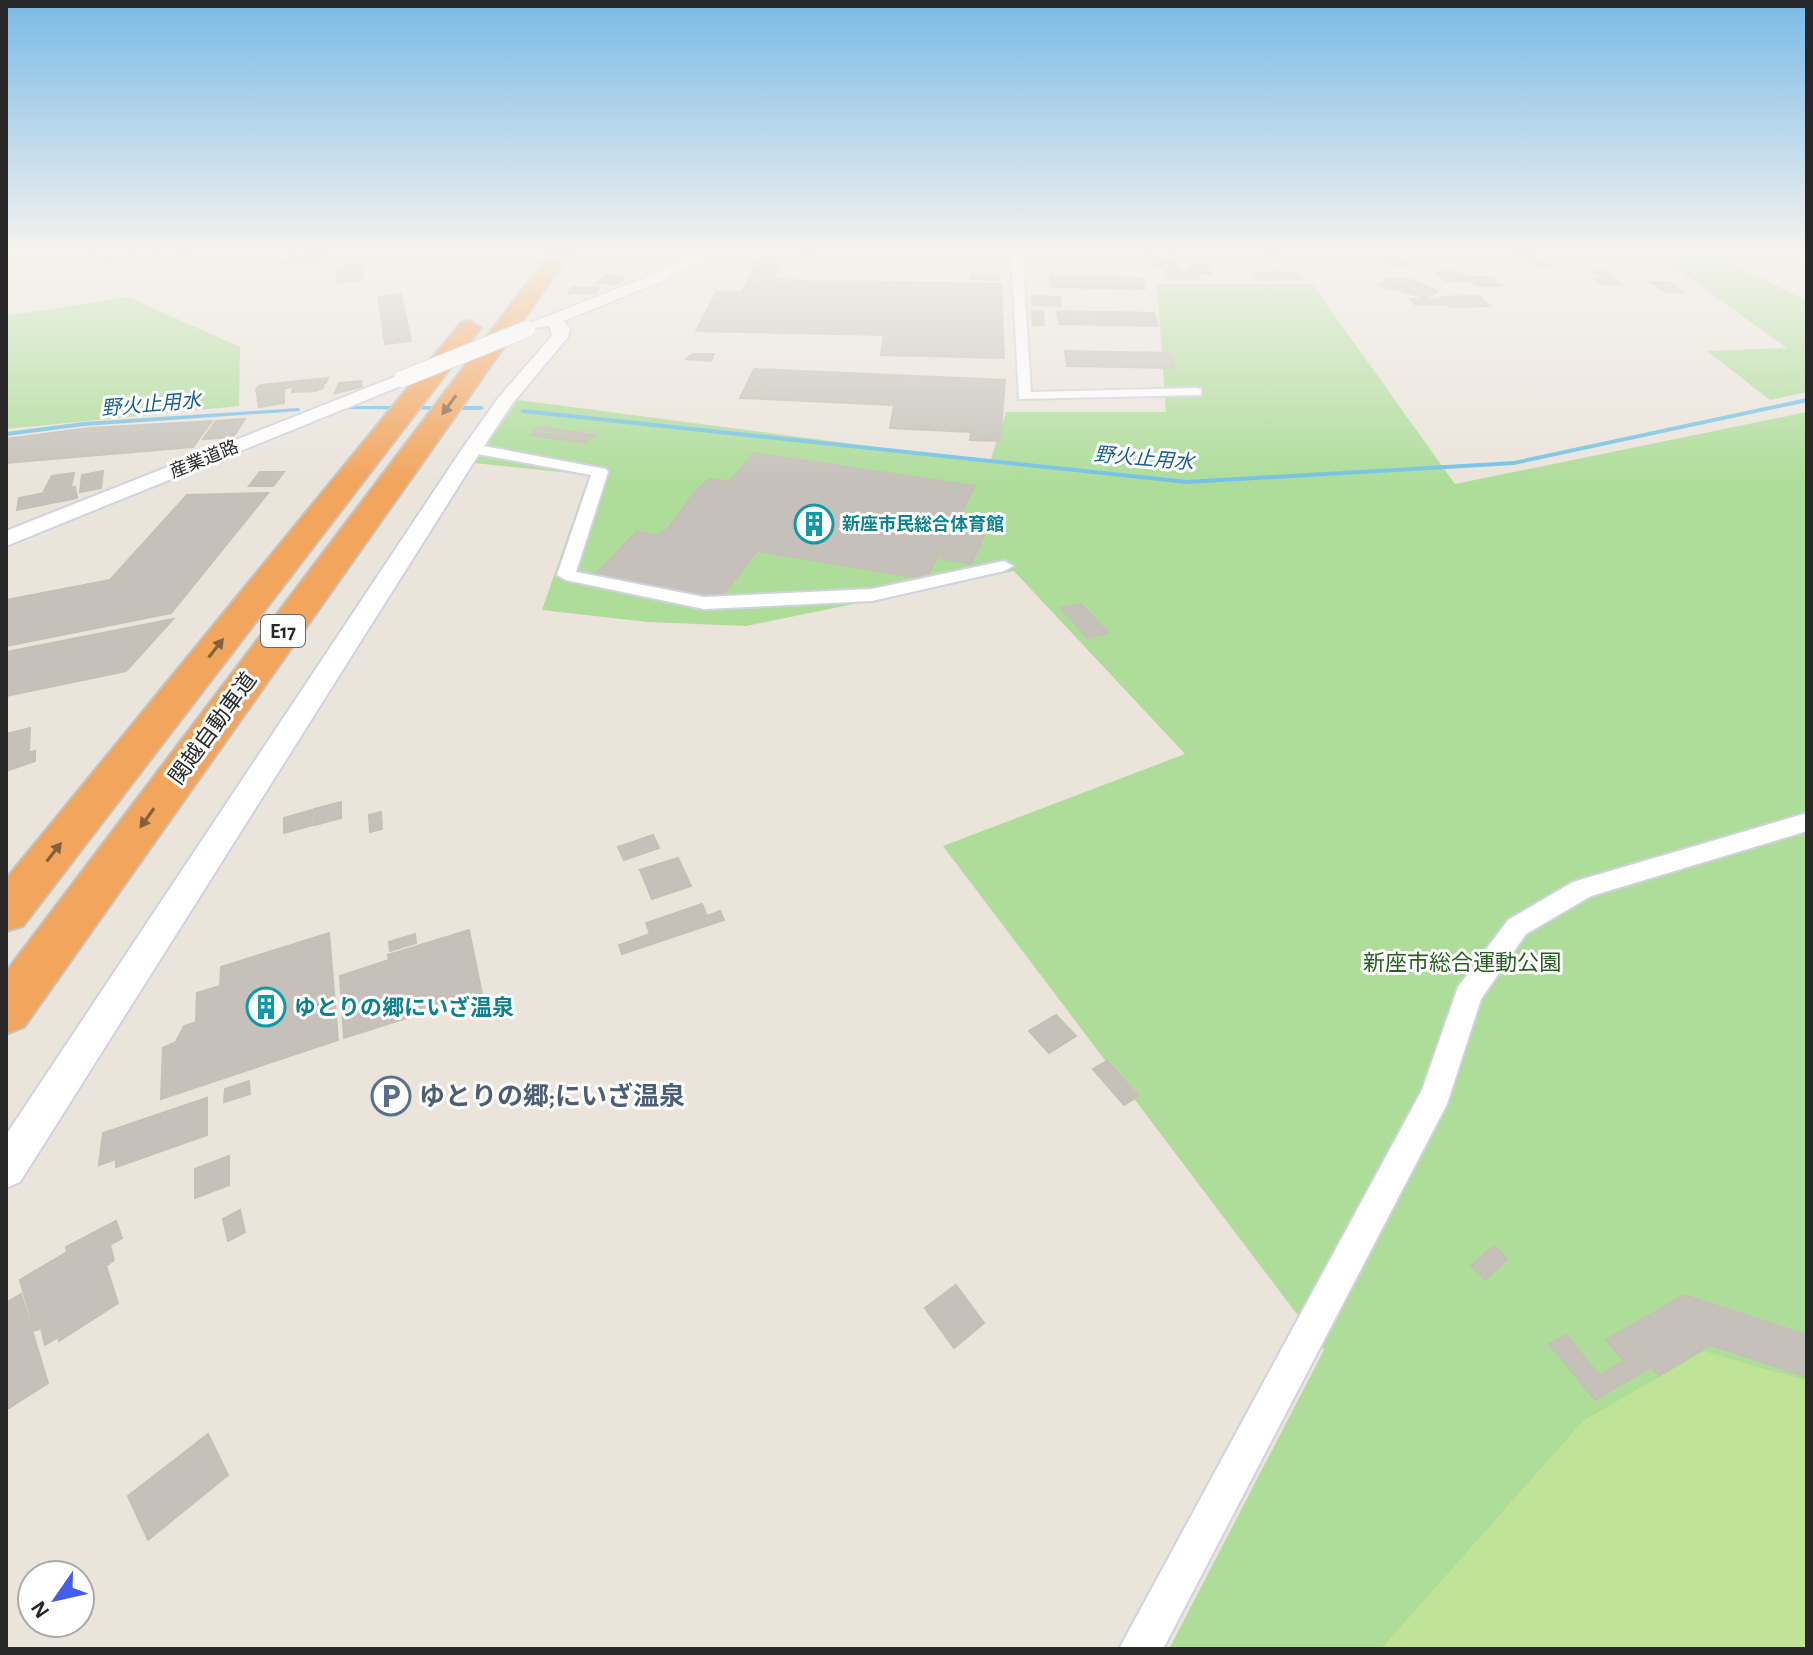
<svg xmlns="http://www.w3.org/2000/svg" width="1813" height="1655" font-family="'Alegreya Sans','Noto Sans JP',sans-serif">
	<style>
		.green { fill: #aedd9a }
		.pitch { fill: #bfe497 }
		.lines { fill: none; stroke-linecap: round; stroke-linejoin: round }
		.stream { fill: #74c2e5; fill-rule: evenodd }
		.building { fill: #c5c1ba; stroke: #c5c0b5; stroke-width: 2 }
		.minor-casing { stroke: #d0d2e0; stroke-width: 4 }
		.tertiary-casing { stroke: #d0d2e0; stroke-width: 4 }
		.motorway-casing { stroke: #c3c3c3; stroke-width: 4 }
		.minor { fill: #fff; fill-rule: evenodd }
		.tertiary { fill: #fff; fill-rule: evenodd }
		.motorway { fill: #f2a55d; fill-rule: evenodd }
		.tertiary-bridge-casing { stroke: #d0d2e0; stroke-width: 18; stroke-linecap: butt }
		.tertiary-bridge { stroke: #fff; stroke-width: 16 }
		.oneway { fill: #836040 }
		.labels { text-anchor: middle; stroke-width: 6; stroke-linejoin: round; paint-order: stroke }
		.far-street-label { font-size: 18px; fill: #282828; stroke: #fff }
		.far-culture-label { font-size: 18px; font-weight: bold; fill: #0d838f; stroke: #fff; text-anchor: start }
		.far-water-label { font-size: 20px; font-style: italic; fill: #165f8e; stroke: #fff }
		.shield { fill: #fff; stroke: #686868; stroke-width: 2 }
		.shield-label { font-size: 20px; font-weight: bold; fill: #282828 }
		.street-label { font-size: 22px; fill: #282828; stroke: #fff }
		.park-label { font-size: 22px; fill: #285f1e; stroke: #fff }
		.culture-label { font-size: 22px; font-weight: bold; fill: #0d838f; stroke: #fff; text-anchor: start }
		.near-service-label { font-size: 26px; font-weight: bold; fill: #4e5e75; stroke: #fff; text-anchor: start }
	</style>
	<rect width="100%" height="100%" fill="#eae4db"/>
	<g class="green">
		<polygon points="1654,252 1717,252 1737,266 1807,301 1807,392 1770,400 1707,351 1787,348"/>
		<polygon points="1157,284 1312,284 1455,484 1807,412 1807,1649 1169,1649 1324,1350 943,846 1185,754 1014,571 746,626 648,622 542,610 589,475 474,463 518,400 990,462 1006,412 1166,412"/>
		<polygon points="128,297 240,347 239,406 6,429 6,316"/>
	</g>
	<polygon class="pitch" points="1704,1351 1807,1381 1807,1649 1381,1649 1583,1421"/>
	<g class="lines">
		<g class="stream">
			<polygon points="1807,398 1807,402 1514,465 1187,484 523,413 520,411 523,409 1187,480 1514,461"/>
			<polygon points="347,406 481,406 484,408 481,410 345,409 344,408"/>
			<polygon points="298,408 300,409 300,411 84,426 6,436 6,432 84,422"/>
		</g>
	</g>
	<g class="building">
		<polygon points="99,252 132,252 118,262 100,262 103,260 94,261 100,257 92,257"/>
		<polygon points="1148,252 1173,252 1181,268 1156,268"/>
		<polygon points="1519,252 1531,252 1550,267 1538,267"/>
		<polygon points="163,253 185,253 175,260 147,261"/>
		<polygon points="791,253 804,253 803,255 815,256 814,260 791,260"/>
		<polygon points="310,254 326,254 322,262 279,265 290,255"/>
		<polygon points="1260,254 1275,255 1278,259 1252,262 1248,255"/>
		<polygon points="759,257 781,258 777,264 755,264"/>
		<polygon points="1382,257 1398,257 1409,265 1392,266"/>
		<polygon points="361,264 363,279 336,283 337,267"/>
		<polygon points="1188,264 1206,264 1211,274 1198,274 1200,279 1167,278 1164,270 1191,270"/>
		<polygon points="754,265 782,265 779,271 751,271"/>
		<polygon points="1439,271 1459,272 1469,281 1446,281 1436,272"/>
		<polygon points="1270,272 1297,273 1303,279 1259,280 1254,274"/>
		<polygon points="1594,272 1607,272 1621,285 1601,284 1595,279 1602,279"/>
		<polygon points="751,273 776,273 773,280 1001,284 1004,358 881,355 884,335 696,331 716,292 742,292"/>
		<polygon points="972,274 998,274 999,280 972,279"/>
		<polygon points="606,275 622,276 623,278 617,284 598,283"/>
		<polygon points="1050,276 1142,278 1145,289 1051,287"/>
		<polygon points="1466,277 1492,277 1502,286 1476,286"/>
		<polygon points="1389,279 1411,280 1438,291 1426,298 1378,285"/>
		<polygon points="1649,282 1669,282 1683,292 1666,292"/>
		<polygon points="573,287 599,288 595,293 568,293"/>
		<polygon points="401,294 411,341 385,344 378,297"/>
		<polygon points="1032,296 1060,297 1061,306 1033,305"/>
		<polygon points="1479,296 1490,306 1450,307 1440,297"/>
		<polygon points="1410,299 1438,299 1445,305 1416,305"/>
		<polygon points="1032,311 1043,312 1044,325 1033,325"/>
		<polygon points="1057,311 1154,313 1158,326 1059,324"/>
		<polygon points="1065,351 1170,353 1175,368 1067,366"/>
		<polygon points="693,354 714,354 711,361 686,359"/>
		<polygon points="754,369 1005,380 1000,441 970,440 971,432 890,428 894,405 740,398"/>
		<polygon points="328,378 326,383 269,390 284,389 284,403 259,407 256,389 261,385"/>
		<polygon points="361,381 362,387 335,393 339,383"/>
		<polygon points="323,384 323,388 315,391 292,392 293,388"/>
		<polygon points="245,419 233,437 203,439 216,421"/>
		<polygon points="212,421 193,447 6,463 6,439 90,428"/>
		<polygon points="538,427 595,435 592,438 535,429"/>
		<polygon points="533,432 589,440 586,443 530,435"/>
		<polygon points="754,453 975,486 926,579 757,551 720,599 594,576 636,532 658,535 666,531 697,489 710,479 729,482"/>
		<polygon points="103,471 101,488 80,492 82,475"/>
		<polygon points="260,472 284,472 273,486 249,486"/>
		<polygon points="74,473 71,487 44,491 52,476"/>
		<polygon points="75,487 77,498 17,510 19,498"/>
		<polygon points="268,493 171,613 6,646 6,600 110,580 187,495"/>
		<polygon points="954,531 984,536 971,564 940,558"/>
		<polygon points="1081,604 1108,633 1087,638 1061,608"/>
		<polygon points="173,619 126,671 6,696 6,652"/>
		<polygon points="30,728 29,753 35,751 35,761 6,771 6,734"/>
		<polygon points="341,802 341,818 315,825 314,809"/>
		<polygon points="312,810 313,825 284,833 284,818"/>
		<polygon points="381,812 382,829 370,832 369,815"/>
		<polygon points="653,835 659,848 624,860 618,847"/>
		<polygon points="678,858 691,886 652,899 640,870"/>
		<polygon points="702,904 707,916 720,911 724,920 622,954 619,945 650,934 646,923"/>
		<polygon points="469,930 482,994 344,1038 340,976 389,960 388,955"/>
		<polygon points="329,933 338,1040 161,1099 163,1048 176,1042 184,1026 196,1022 197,993 220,986 221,967"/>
		<polygon points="415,934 416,943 390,951 389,942"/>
		<polygon points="1056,1015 1076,1036 1049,1053 1029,1031"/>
		<polygon points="1107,1061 1138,1096 1124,1105 1093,1069"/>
		<polygon points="249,1081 250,1094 224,1102 225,1089"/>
		<polygon points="207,1098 207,1135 116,1167 116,1159 99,1165 103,1133"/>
		<polygon points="229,1156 229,1185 195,1198 195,1169"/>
		<polygon points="240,1210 245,1232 228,1241 223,1219"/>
		<polygon points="116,1221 122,1238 110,1245 114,1260 106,1266 118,1303 59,1341 58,1337 45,1345 41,1328 34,1331 20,1280 67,1252 66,1247"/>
		<polygon points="1494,1246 1507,1259 1485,1280 1471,1266"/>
		<polygon points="956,1285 984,1323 954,1348 925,1308"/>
		<polygon points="21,1294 48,1383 6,1410 6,1303"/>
		<polygon points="1684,1295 1807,1335 1807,1377 1710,1345 1659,1376 1620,1332"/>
		<polygon points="1620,1332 1651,1367 1595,1400 1549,1344 1566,1335 1599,1375 1624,1361 1606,1340"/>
		<polygon points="208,1434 228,1475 148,1540 128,1496"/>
	</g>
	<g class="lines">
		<defs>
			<g id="minor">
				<polygon points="1011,252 1022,252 1031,392 1196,388 1201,389 1201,395 1019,399"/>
				<polygon points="472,444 606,469 608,472 576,572 704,597 872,589 1004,561 1013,566 1004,571 872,601 704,609 566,580 557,575 591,475 467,452 464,449"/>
				<polygon points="1807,813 1807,831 1591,896 1526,934 1481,999 1447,1104 1163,1649 1119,1649 1422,1090 1458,987 1508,920 1573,882"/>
			</g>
			<g id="tertiary">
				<polygon points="700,252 717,252 662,281 563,321 570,328 568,337 512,404 482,449 20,1182 6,1188 6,1135 462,449 499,397 552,336 550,326 533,328 533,322 652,275"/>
				<polygon points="402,374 411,379 408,383 6,546 6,531"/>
			</g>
			<g id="motorway">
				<polygon points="551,252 571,252 24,1027 6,1034 6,972"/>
				<polygon points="469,321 481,328 477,333 23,926 6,931 6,879 461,323"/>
			</g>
		</defs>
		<use href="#minor" class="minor-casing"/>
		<use href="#tertiary" class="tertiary-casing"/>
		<use href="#motorway" class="motorway-casing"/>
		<use href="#minor" class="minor"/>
		<use href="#tertiary" class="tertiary"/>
		<use href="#motorway" class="motorway"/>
		<defs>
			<polyline id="tertiary-bridge" points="402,379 527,329"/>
		</defs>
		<use href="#tertiary-bridge" class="tertiary-bridge-casing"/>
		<use href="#tertiary-bridge" class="tertiary-bridge"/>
	</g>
	<defs><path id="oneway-solid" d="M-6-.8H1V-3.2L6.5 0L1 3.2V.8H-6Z" transform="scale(2)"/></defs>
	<g class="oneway">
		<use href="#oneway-solid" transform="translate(449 405) rotate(126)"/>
		<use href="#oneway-solid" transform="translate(216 648) rotate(-52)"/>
		<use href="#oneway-solid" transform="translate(147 818) rotate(126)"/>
		<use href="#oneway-solid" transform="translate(54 852) rotate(-52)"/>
	</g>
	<linearGradient id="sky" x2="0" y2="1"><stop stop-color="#79bae7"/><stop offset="0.52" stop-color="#f6f3ef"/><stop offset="1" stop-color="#f6f3ef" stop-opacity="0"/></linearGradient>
	<rect width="1813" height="483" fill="url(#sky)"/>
	<defs>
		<symbol id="building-ring" viewBox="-11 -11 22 22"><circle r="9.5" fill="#fff" stroke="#0f9aa8" stroke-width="1.5"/><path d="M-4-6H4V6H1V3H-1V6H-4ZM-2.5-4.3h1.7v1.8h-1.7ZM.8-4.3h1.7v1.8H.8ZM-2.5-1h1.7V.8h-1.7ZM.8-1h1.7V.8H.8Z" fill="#0f9aa8"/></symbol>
		<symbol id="parking-ring" viewBox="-11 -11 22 22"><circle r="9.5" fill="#fff" stroke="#5c6f8a" stroke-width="1.5"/><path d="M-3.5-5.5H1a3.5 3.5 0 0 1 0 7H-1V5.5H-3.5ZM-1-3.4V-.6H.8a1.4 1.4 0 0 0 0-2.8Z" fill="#5c6f8a"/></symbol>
	</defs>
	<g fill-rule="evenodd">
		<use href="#building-ring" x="792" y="502" width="44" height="44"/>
		<use href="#building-ring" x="244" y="985" width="44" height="44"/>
		<use href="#parking-ring" x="369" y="1074" width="44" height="44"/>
	</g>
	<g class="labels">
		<g class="far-street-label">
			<text transform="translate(204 459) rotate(-22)" y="6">産業道路</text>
		</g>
		<g class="far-culture-label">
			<text x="842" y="530">新座市民総合体育館</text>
		</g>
		<g class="far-water-label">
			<text transform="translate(151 404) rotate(-5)" y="7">野火止用水</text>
			<text transform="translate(1144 458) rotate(5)" y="7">野火止用水</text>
		</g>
		<rect class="shield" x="261" y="615" width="44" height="32" rx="6"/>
		<g class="shield-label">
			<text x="283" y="638">E17</text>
		</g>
		<g class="street-label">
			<text transform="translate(212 728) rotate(-54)" y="8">関越自動車道</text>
		</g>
		<g class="park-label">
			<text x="1462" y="970">新座市総合運動公園</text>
		</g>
		<g class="culture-label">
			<text x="294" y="1015">ゆとりの郷にいざ温泉</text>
		</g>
		<g class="near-service-label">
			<text x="419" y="1105">ゆとりの郷;にいざ温泉</text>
		</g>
	</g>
	<rect width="1813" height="1655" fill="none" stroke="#282828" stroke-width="16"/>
	<g transform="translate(56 1599) rotate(236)"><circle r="38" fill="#ffffff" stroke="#a9a9a9" stroke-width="2"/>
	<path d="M0-6L14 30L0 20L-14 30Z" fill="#455ced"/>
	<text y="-12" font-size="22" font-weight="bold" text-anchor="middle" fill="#282828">N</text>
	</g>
</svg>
